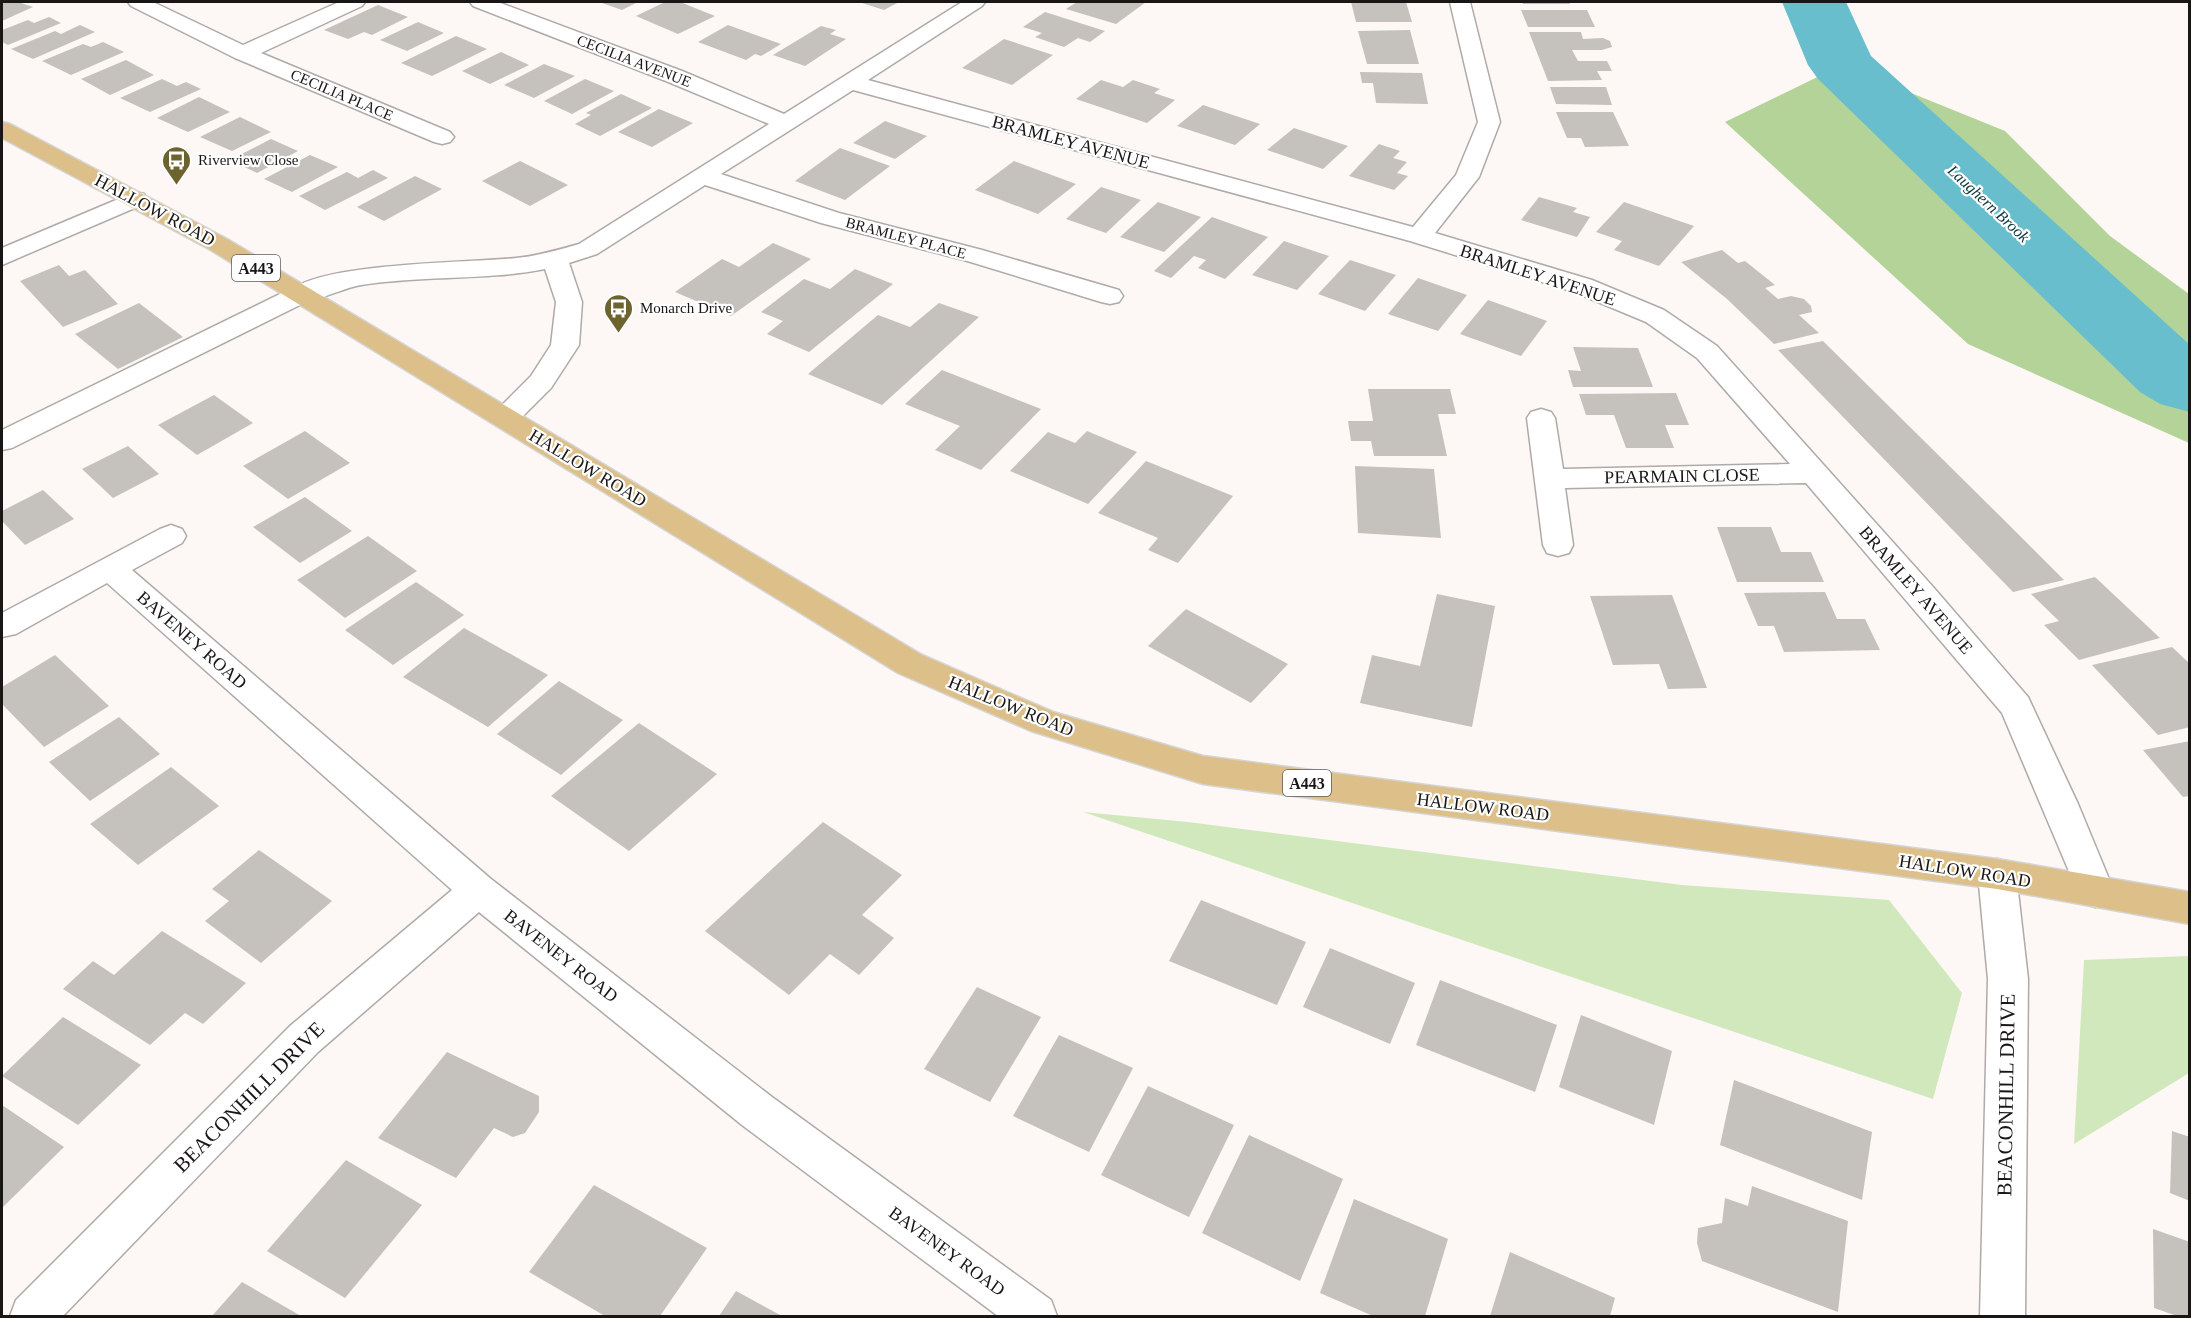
<svg xmlns="http://www.w3.org/2000/svg" width="2191" height="1318" font-family="Georgia,serif">
	<style>
		.green { fill: #d1e8bd }
		.forest { fill: #b4d398 }
		.lines { fill: none; stroke-linecap: round; stroke-linejoin: round }
		.river { fill: #68becd; fill-rule: evenodd }
		.building { fill: #c5c1bd }
		.service-casing { stroke: #afaaa7; stroke-width: 3 }
		.minor-casing { stroke: #afaaa7; stroke-width: 3 }
		.primary-casing { stroke: #d6d5d5; stroke-width: 3 }
		.service { fill: #fff; fill-rule: evenodd }
		.minor { fill: #fff; fill-rule: evenodd }
		.primary { fill: #dcbf89; fill-rule: evenodd }
		.labels { text-anchor: middle; stroke-width: 4.5; stroke-linejoin: round; paint-order: stroke }
		.far-street-label { font-size: 15px; fill: #191716; stroke: #fff }
		.far-poi-label { font-size: 15px; fill: #191716; stroke: #fff; text-anchor: start }
		.far-water-label { font-size: 16px; font-style: italic; fill: #08343a; stroke: #fff }
		.shield { fill: #fff; stroke: #5e5d5c; stroke-width: 1.5 }
		.shield-label { font-size: 16px; font-weight: bold; fill: #191716 }
		.street-label { font-size: 18px; fill: #191716; stroke: #fff }
		.near-street-label { font-size: 21px; fill: #191716; stroke: #fff }
	</style>
	<rect width="100%" height="100%" fill="#fdf8f5"/>
	<g class="green">
		<polygon points="1083,812 1188,822 1682,885 1889,900 1962,993 1933,1099"/>
		<polygon points="2189,956 2189,1073 2074,1144 2084,960"/>
	</g>
	<polygon class="forest" points="1842,65 2005,131 2110,236 2189,294 2189,443 1968,344 1725,122"/>
	<g class="lines">
		<polygon class="river" points="1782,2 1846,2 1871,56 2190,345 2190,412 2160,404 2140,392 1818,79 1808,65"/>
	</g>
	<g class="building">
		<polygon points="2,2 18,2 33,7 2,21"/>
		<polygon points="599,2 638,2 622,10"/>
		<polygon points="665,2 680,2 715,16 678,34 636,16"/>
		<polygon points="859,2 899,2 884,10"/>
		<polygon points="1077,2 1146,2 1116,24 1066,9"/>
		<polygon points="1351,2 1406,2 1412,22 1356,22"/>
		<polygon points="1522,2 1569,2 1570,4 1523,4"/>
		<polygon points="378,5 408,17 372,35 364,32 348,39 324,30"/>
		<polygon points="1521,10 1587,10 1595,27 1528,27"/>
		<polygon points="1045,12 1105,31 1090,42 1078,38 1064,47 1035,37 1042,33 1023,27"/>
		<polygon points="49,17 61,23 8,45 2,42 2,30 28,20 34,23"/>
		<polygon points="418,22 444,33 407,51 380,40"/>
		<polygon points="80,25 95,32 33,59 11,49 55,31 61,34"/>
		<polygon points="728,25 781,44 761,56 755,54 746,60 698,42"/>
		<polygon points="821,26 836,30 830,34 846,39 805,66 773,55"/>
		<polygon points="1410,30 1419,64 1367,64 1358,31"/>
		<polygon points="1529,32 1581,32 1583,39 1603,38 1610,41 1612,47 1602,50 1572,50 1578,61 1607,61 1612,71 1597,71 1602,80 1548,81"/>
		<polygon points="456,36 487,49 432,76 401,63"/>
		<polygon points="1004,39 1053,55 1012,85 962,68"/>
		<polygon points="103,42 124,52 71,75 42,61 83,44 91,47"/>
		<polygon points="501,52 529,65 490,84 462,71"/>
		<polygon points="126,60 154,75 110,95 81,79"/>
		<polygon points="544,64 575,76 534,98 504,85"/>
		<polygon points="1360,72 1422,73 1428,104 1376,103 1373,83 1362,83"/>
		<polygon points="162,79 177,86 186,82 201,89 150,112 120,98"/>
		<polygon points="585,79 614,91 572,114 544,101"/>
		<polygon points="1101,80 1123,87 1133,80 1160,89 1154,93 1175,100 1147,123 1076,99"/>
		<polygon points="1550,87 1606,87 1612,105 1556,104"/>
		<polygon points="621,94 652,108 600,136 575,124 591,115 586,113"/>
		<polygon points="199,97 230,112 188,132 157,118"/>
		<polygon points="1203,105 1260,124 1235,145 1177,126"/>
		<polygon points="659,109 693,123 652,147 618,132"/>
		<polygon points="1556,112 1613,112 1629,146 1585,147 1581,138 1567,138"/>
		<polygon points="240,117 271,132 232,151 200,137"/>
		<polygon points="885,121 927,136 895,159 853,143"/>
		<polygon points="1294,128 1348,146 1323,169 1267,150"/>
		<polygon points="271,139 298,151 257,173 230,160"/>
		<polygon points="1379,144 1400,151 1393,158 1407,162 1397,173 1408,176 1394,190 1349,176"/>
		<polygon points="840,148 890,166 845,200 795,181"/>
		<polygon points="310,155 338,167 292,192 264,179"/>
		<polygon points="520,161 568,185 530,206 482,181"/>
		<polygon points="1014,161 1076,184 1038,214 975,190"/>
		<polygon points="373,170 388,178 325,210 299,196 347,172 358,178"/>
		<polygon points="415,176 442,189 384,221 357,207"/>
		<polygon points="1101,187 1141,200 1106,233 1066,219"/>
		<polygon points="1539,197 1577,208 1573,212 1590,217 1577,237 1521,220"/>
		<polygon points="1158,202 1201,217 1164,252 1120,237"/>
		<polygon points="1624,202 1694,226 1659,266 1614,250 1622,241 1596,232"/>
		<polygon points="1212,217 1268,237 1225,279 1198,268 1206,260 1194,256 1171,278 1154,271"/>
		<polygon points="1284,241 1329,256 1297,290 1252,275"/>
		<polygon points="773,243 811,259 731,316 675,292 722,259 739,267"/>
		<polygon points="1722,250 1738,263 1745,261 1775,285 1765,288 1778,299 1791,296 1804,299 1811,306 1812,312 1799,315 1819,333 1774,344 1727,299 1681,262"/>
		<polygon points="1350,260 1396,275 1365,311 1318,294"/>
		<polygon points="59,265 69,276 85,270 118,304 63,327 20,281"/>
		<polygon points="855,269 893,284 809,352 767,334 783,321 761,312 804,279 830,289"/>
		<polygon points="1418,278 1467,295 1438,331 1388,314"/>
		<polygon points="1488,300 1547,321 1521,356 1460,334"/>
		<polygon points="139,303 183,337 118,369 75,334"/>
		<polygon points="939,303 979,317 882,405 808,374 878,315 910,327"/>
		<polygon points="1823,341 2001,517 2064,580 2013,592 1778,350"/>
		<polygon points="1573,347 1638,348 1653,387 1573,387 1568,370 1581,371"/>
		<polygon points="942,370 1041,409 981,470 935,450 960,426 905,404"/>
		<polygon points="1368,389 1450,389 1456,414 1438,414 1447,456 1374,456 1371,441 1351,441 1348,421 1373,421"/>
		<polygon points="1676,393 1689,425 1665,425 1674,448 1626,448 1614,415 1586,415 1579,394"/>
		<polygon points="214,395 253,423 197,455 158,425"/>
		<polygon points="305,431 350,463 288,499 243,466"/>
		<polygon points="1087,431 1137,452 1088,504 1010,471 1048,432 1075,443"/>
		<polygon points="128,446 159,474 113,498 82,469"/>
		<polygon points="1146,461 1233,496 1178,563 1148,550 1158,538 1098,513"/>
		<polygon points="1355,466 1434,469 1441,538 1358,533"/>
		<polygon points="43,490 74,519 25,545 2,521 2,511"/>
		<polygon points="305,497 352,531 300,563 253,527"/>
		<polygon points="1717,527 1771,527 1781,552 1811,552 1824,582 1737,582"/>
		<polygon points="368,536 417,571 345,618 297,580"/>
		<polygon points="2095,577 2160,638 2079,660 2044,625 2059,621 2031,594"/>
		<polygon points="416,582 464,615 393,665 345,630"/>
		<polygon points="1825,592 1837,619 1865,619 1880,650 1784,652 1774,626 1758,626 1744,593"/>
		<polygon points="1437,594 1495,606 1472,727 1360,703 1372,655 1420,666"/>
		<polygon points="1672,595 1707,688 1668,689 1659,664 1613,665 1590,596"/>
		<polygon points="1186,609 1288,664 1251,703 1148,646"/>
		<polygon points="464,628 548,675 488,727 403,677"/>
		<polygon points="2172,647 2190,664 2190,727 2158,735 2092,665"/>
		<polygon points="55,655 109,706 44,747 2,704 2,687"/>
		<polygon points="559,681 623,720 561,775 497,734"/>
		<polygon points="119,717 160,754 90,801 49,762"/>
		<polygon points="639,723 717,774 629,851 551,796"/>
		<polygon points="2190,741 2190,796 2183,797 2143,750"/>
		<polygon points="171,767 219,806 138,865 90,824"/>
		<polygon points="823,822 902,875 862,915 894,938 859,975 830,954 789,995 705,931"/>
		<polygon points="259,850 332,901 261,963 205,921 229,901 212,889"/>
		<polygon points="1201,900 1306,942 1277,1005 1169,961"/>
		<polygon points="162,931 246,983 203,1024 185,1013 150,1045 63,989 93,961 114,975"/>
		<polygon points="1330,948 1415,983 1390,1044 1303,1007"/>
		<polygon points="1440,980 1557,1025 1535,1092 1416,1045"/>
		<polygon points="977,987 1041,1017 990,1102 924,1069"/>
		<polygon points="1581,1015 1672,1051 1654,1125 1559,1087"/>
		<polygon points="63,1017 141,1065 78,1125 2,1076"/>
		<polygon points="1059,1035 1133,1068 1089,1152 1013,1116"/>
		<polygon points="447,1052 539,1096 539,1112 525,1133 513,1137 494,1128 456,1178 378,1138"/>
		<polygon points="1734,1080 1872,1132 1862,1200 1720,1145"/>
		<polygon points="1148,1086 1234,1125 1189,1217 1101,1175"/>
		<polygon points="2,1105 64,1147 2,1208"/>
		<polygon points="2172,1131 2190,1137 2190,1201 2170,1193"/>
		<polygon points="1249,1135 1343,1179 1300,1281 1202,1233"/>
		<polygon points="346,1160 422,1205 345,1298 267,1251"/>
		<polygon points="594,1185 707,1248 660,1316 605,1316 529,1272"/>
		<polygon points="1752,1186 1848,1221 1838,1312 1702,1261 1697,1243 1698,1228 1722,1223 1725,1198 1748,1206"/>
		<polygon points="1354,1199 1448,1239 1425,1316 1373,1316 1320,1293"/>
		<polygon points="2153,1229 2190,1242 2190,1316 2177,1316 2154,1308"/>
		<polygon points="1510,1252 1615,1298 1610,1316 1490,1316"/>
		<polygon points="242,1282 301,1316 212,1316"/>
		<polygon points="736,1291 782,1316 719,1316"/>
	</g>
	<g class="lines">
		<defs>
			<polygon id="service" points="299,287 308,289 312,295 308,301 12,448 2,450 2,430 290,289"/>
			<g id="minor">
				<polygon points="128,2 153,2 243,45 339,2 365,2 362,6 261,53 450,132 454,137 450,142 442,144 434,142 235,58 131,6"/>
				<path d="M470,2H498L682,71L784,114L962,2H985L982,6L868,80L1413,227L1456,175L1478,122L1450,2H1470L1500,122L1479,177L1435,233L1592,280L1664,310L1717,346L1934,588L2028,697L2078,804L2114,891L2108,902L2095,907L2082,902L2002,713L1806,483L1565,488L1573,545L1569,553L1558,556L1547,553L1543,545L1527,418L1531,412L1541,409L1551,412L1555,418L1563,469L1790,464L1697,358L1646,322L1574,292L1410,241L853,90L721,174L839,213L982,250L1119,290L1123,296L1119,302L1110,304L1101,302L964,260L821,223L705,185L597,254L569,263L582,302L579,345L551,388L515,424L505,427L495,424L491,418L495,412L531,376L551,345L556,302L545,269C485,281 422,275 361,285C339,289 310,306 290,301L286,295C309,262 473,263 516,258C538,256 558,250 579,244L769,124L666,81L473,6Z"/>
				<polygon points="135,192 144,194 147,199 144,204 2,265 2,248"/>
				<polygon points="171,525 182,529 186,536 182,543 132,570 491,879 772,1097 1051,1300 1057,1316 998,1316 742,1125 479,912 318,1052 63,1316 10,1316 16,1300 290,1026 452,890 107,583 16,634 2,637 2,613 160,529"/>
				<polygon points="1997,859 2010,863 2016,874 2028,979 2025,1316 1980,1316 1988,979 1978,874 1984,863"/>
			</g>
			<polygon id="primary" points="2,122 10,124 227,239 922,655 1053,712 1203,756 1997,859 2190,892 2190,924 1997,889 1203,784 1031,731 898,673 209,249 2,138"/>
		</defs>
		<use href="#service" class="service-casing"/>
		<use href="#minor" class="minor-casing"/>
		<use href="#primary" class="primary-casing"/>
		<use href="#service" class="service"/>
		<use href="#minor" class="minor"/>
		<use href="#primary" class="primary"/>
	</g>
	<defs>
		<symbol id="bus-pin" viewBox="-11 -11 22 30"><path d="M0 17L-7.5 6A9.5 9.5 0 1 1 7.5 6Z" fill="#6c632f" stroke="#fff"/><path d="M-5-6H5V4H4V6H2V4H-2V6H-4V4H-5ZM-3.5-4V0h7V-4ZM-3.5 1.2v1.5H-2V1.2ZM2 1.2v1.5H3.5V1.2Z" fill="#fff"/></symbol>
	</defs>
	<g fill-rule="evenodd">
		<use href="#bus-pin" x="160" y="144" width="33" height="45"/>
		<use href="#bus-pin" x="602" y="292" width="33" height="45"/>
	</g>
	<g class="labels">
		<g class="far-street-label">
			<text transform="translate(634 61) rotate(21)" y="5">CECILIA AVENUE</text>
			<text transform="translate(342 95) rotate(23)" y="5">CECILIA PLACE</text>
			<text transform="translate(906 238) rotate(15)" y="5">BRAMLEY PLACE</text>
		</g>
		<g class="far-poi-label">
			<text x="198" y="165">Riverview Close</text>
			<text x="640" y="313">Monarch Drive</text>
		</g>
		<g class="far-water-label">
			<text transform="translate(1989 203) rotate(43)" y="6">Laughern Brook</text>
		</g>
		<g class="shield">
			<rect x="232" y="255" width="48" height="26" rx="4.5"/>
			<rect x="1283" y="770" width="48" height="26" rx="4.5"/>
		</g>
		<g class="shield-label">
			<text x="256" y="274">A443</text>
			<text x="1307" y="789">A443</text>
		</g>
		<g class="street-label">
			<text transform="translate(1071 142) rotate(15)" y="6">BRAMLEY AVENUE</text>
			<text transform="translate(155 210) rotate(28)" y="6">HALLOW ROAD</text>
			<text transform="translate(1538 275) rotate(18)" y="6">BRAMLEY AVENUE</text>
			<text transform="translate(588 468) rotate(31)" y="6">HALLOW ROAD</text>
			<text transform="translate(1682 476) rotate(-1)" y="6">PEARMAIN CLOSE</text>
			<text transform="translate(1916 590) rotate(49)" y="6">BRAMLEY AVENUE</text>
			<text transform="translate(192 640) rotate(41)" y="6">BAVENEY ROAD</text>
			<text transform="translate(1011 706) rotate(22)" y="6">HALLOW ROAD</text>
			<text transform="translate(1483 807) rotate(7)" y="6">HALLOW ROAD</text>
			<text transform="translate(1965 871) rotate(9)" y="6">HALLOW ROAD</text>
			<text transform="translate(561 956) rotate(38)" y="6">BAVENEY ROAD</text>
			<text transform="translate(947 1251) rotate(36)" y="6">BAVENEY ROAD</text>
		</g>
		<g class="near-street-label">
			<text transform="translate(2006 1095) rotate(-89)" y="7">BEACONHILL DRIVE</text>
			<text transform="translate(249 1097) rotate(-45)" y="7">BEACONHILL DRIVE</text>
		</g>
	</g>
	<rect width="2191" height="1318" fill="none" stroke="#191716" stroke-width="6"/>
</svg>
